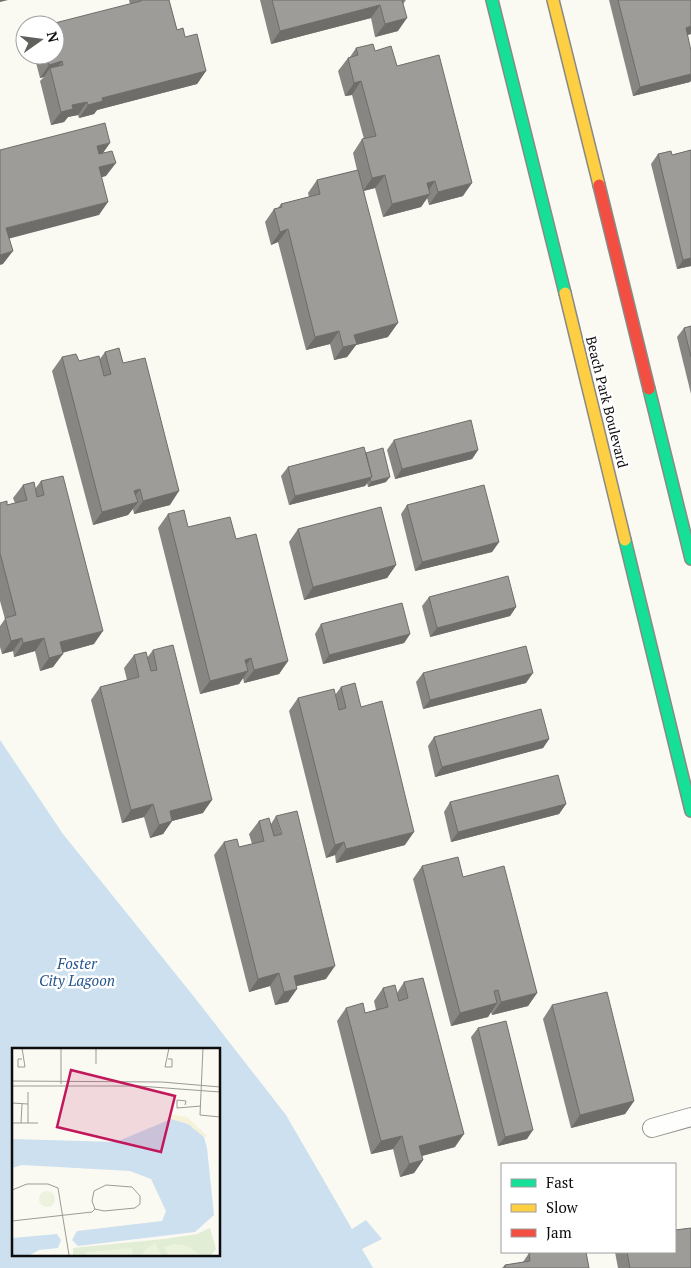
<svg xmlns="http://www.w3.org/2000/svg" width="691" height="1268" font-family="'PT Serif',serif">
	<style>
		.water { fill: #cde0ef; fill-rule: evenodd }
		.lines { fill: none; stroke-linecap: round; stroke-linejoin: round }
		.lane-casing { stroke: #949390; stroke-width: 20 }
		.fast-casing { stroke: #8a8a87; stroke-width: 14 }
		.slow-casing { stroke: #8a8a87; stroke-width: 14 }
		.jam-casing { stroke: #8a8a87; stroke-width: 14 }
		.lane { stroke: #fefefd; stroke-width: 18 }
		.fast { stroke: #16e098; stroke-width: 11 }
		.slow { stroke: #ffcf43; stroke-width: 11 }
		.jam { stroke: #f24e42; stroke-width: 11 }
		.wall { fill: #878683 }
		.shaded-wall { fill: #6e6d6a }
		.building { fill: #9d9c98; stroke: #6e6d6a }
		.labels { text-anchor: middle; stroke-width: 5; stroke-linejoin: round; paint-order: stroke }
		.street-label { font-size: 14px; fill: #0d0d0d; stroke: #fff }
		.water-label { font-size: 15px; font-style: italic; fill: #27568f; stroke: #fff }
		.inset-road { fill: none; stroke: #9b9b96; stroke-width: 1 }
		.view { fill: #c2185b; fill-opacity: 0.15; stroke: #c2185b; stroke-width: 2.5 }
		.inset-edge { fill: none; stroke: #0d0d0d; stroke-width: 2.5 }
	</style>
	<rect width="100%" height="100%" fill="#faf9f2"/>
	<path class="water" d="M0,740L63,834L195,998L286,1115L352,1229L366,1220L382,1239L362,1249L373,1268H0ZM14,1049H219V1254H14Z"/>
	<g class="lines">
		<defs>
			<polyline id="lane" points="652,1128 691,1117"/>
			<g id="fast">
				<polyline points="492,0 565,293"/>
				<polyline points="649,389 691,559"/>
				<polyline points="625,540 691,811"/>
			</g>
			<g id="slow">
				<polyline points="553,0 599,185"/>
				<polyline points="565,293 625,540"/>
			</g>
			<polyline id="jam" points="599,185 649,389"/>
		</defs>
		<use href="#lane" class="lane-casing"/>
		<use href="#fast" class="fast-casing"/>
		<use href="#slow" class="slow-casing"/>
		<use href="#jam" class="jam-casing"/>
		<use href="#lane" class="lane"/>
		<use href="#fast" class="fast"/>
		<use href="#slow" class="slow"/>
		<use href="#jam" class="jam"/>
	</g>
	<g class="wall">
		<polygon points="129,0 169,0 177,30 185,37 206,71 197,84 97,110 94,114 79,118 78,115 68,117 64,122 51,125 40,81 44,77 40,78 34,55 55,55 130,4"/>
		<polygon points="260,0 406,0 403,4 398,31 375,37 371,18 271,44"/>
		<polygon points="609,0 691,0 691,34 687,35 690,82 633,96"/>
		<polygon points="356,48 375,51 397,66 463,196 429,205 427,198 421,207 383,217 375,188 364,191 388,337 356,345 347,357 334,360 330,344 306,350 278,242 271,245 265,222 274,209 278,208 281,204 309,197 308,193 317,180 357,170 353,153 362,139 364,139 352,95 345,96 338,71 348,58 350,57"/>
		<polygon points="691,150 691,266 677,269 651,164 658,154 672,155"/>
		<polygon points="691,326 691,394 677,337 684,328"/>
		<polygon points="105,352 123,363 170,505 134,514 133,509 128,515 93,525 52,371 62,357 79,361 100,359"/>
		<polygon points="394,440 478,450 472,459 395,479 387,450"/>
		<polygon points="366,453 386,482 368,487 367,483 365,486 289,505 281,476 288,467"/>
		<polygon points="41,481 94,644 62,653 53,667 40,671 35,651 14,657 13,651 2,654 0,647 0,626 5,619 0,601 0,503 7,505 15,503 13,498 23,485 35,489"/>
		<polygon points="407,505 499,542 492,552 415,571 401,514"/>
		<polygon points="168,514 188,527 236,539 288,661 279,674 244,683 243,678 239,684 200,694 158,528"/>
		<polygon points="298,529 396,565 387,578 304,600 289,542"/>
		<polygon points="429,597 516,607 510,616 430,637 422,606"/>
		<polygon points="321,624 410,634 404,643 323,664 315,634"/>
		<polygon points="153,650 203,813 172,821 163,834 150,838 144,817 122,823 91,700 100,687 127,680 124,668 134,655 147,658"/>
		<polygon points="423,673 526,683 423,709 416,682"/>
		<polygon points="341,687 361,707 405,845 336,863 335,855 326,858 289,711 298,698 335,695"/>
		<polygon points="434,737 549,739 543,748 435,777 428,746"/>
		<polygon points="450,802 566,804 559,814 451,842 444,812"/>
		<polygon points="276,816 326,979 296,986 288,1002 275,1005 270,986 249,992 214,855 224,842 239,847 252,844 249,834 259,821 271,824"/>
		<polygon points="422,866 463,877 537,993 528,1006 492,1015 491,1012 488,1017 451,1026 413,879"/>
		<polygon points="404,982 455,1147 422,1156 423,1160 414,1173 400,1177 393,1149 371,1154 337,1021 346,1008 365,1013 376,1010 374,1001 383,988 397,993"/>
		<polygon points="552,1005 634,1101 625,1114 571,1128 543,1019"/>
		<polygon points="478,1028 527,1139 498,1146 471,1037"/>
		<polygon points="615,1252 675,1252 691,1268 618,1268"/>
		<polygon points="529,1253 589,1268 502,1268 505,1265 523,1262"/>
	</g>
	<g class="shaded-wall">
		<polygon points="0,0 8,0 0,2"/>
		<polygon points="380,5 371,18 271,44 280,31"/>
		<polygon points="407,18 398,31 375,37 385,24"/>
		<polygon points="691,26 691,34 679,37 686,28"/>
		<polygon points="62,61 53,74 50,68 44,77 40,78 49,65"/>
		<polygon points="206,71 197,84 97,110 94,114 79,118 88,105 102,98"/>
		<polygon points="691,74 691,81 690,82 633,96 640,87"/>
		<polygon points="361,81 352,95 345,96 354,83"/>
		<polygon points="87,102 78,115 68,117 64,122 51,125 61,112 72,105"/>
		<polygon points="110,143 101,156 88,160 97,146"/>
		<polygon points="116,163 106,176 90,181 99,167"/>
		<polygon points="385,175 375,188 363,191 372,178"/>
		<polygon points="435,181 426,194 427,183"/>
		<polygon points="472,183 463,196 429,205 438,192"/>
		<polygon points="430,194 421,207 383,217 392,204"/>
		<polygon points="108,202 99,215 0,241 6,228"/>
		<polygon points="288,229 278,242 271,245 280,232"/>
		<polygon points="13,251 3,264 0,265 0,255"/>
		<polygon points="691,258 691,266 677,269 683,260"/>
		<polygon points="398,323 388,337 356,345 347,357 334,360 343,347 354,335"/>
		<polygon points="339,331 330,344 306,350 315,337"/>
		<polygon points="478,450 472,459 395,479 402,469"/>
		<polygon points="372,477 365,486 289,505 295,496"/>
		<polygon points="390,477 386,482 368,487 371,482"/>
		<polygon points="140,489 131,502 134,491"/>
		<polygon points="179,491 170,505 134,514 143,501"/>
		<polygon points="138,502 128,515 93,525 102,512"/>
		<polygon points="499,542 492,552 415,571 422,562"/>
		<polygon points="396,565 387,578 304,600 313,587"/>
		<polygon points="516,607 510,616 430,637 437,628"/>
		<polygon points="103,631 94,644 50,656 60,642"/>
		<polygon points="410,634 404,643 323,664 329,655"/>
		<polygon points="22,638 13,651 2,654 11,641"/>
		<polygon points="44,638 35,651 14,657 23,643"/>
		<polygon points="63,654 53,667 40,671 49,658"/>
		<polygon points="251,658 242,671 245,660"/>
		<polygon points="288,661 279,674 244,683 254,670"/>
		<polygon points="248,671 239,684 200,694 210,681"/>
		<polygon points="533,673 526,683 423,709 430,700"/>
		<polygon points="549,739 543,748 435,777 442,767"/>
		<polygon points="212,800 203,813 160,824 170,811"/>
		<polygon points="153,804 144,817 122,823 131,810"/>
		<polygon points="566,804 559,814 451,842 458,832"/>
		<polygon points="172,821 163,834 150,838 159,825"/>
		<polygon points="414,832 405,845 336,863 346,849"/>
		<polygon points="344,842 335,855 326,858 335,845"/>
		<polygon points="335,966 326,979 285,989 294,976"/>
		<polygon points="279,973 270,986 249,992 258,979"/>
		<polygon points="297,989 288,1002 275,1005 284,992"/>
		<polygon points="537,993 528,1006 492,1015 501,1002"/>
		<polygon points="497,1003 488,1017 451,1026 460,1013"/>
		<polygon points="634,1101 625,1114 571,1128 580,1115"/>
		<polygon points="533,1130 527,1139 498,1146 505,1137"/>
		<polygon points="464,1134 455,1147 410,1159 419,1146"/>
		<polygon points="402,1136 393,1149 371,1154 381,1141"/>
		<polygon points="423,1160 414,1173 400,1177 409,1164"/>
	</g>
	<g class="building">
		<polygon points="141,0 169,0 177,30 183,28 185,37 197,34 206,71 102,98 103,101 88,105 87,102 72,105 73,109 61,112 50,68 63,65 62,61 49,65 46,55 55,55 55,25 47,25 141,1"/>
		<polygon points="272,0 402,0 407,18 385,24 380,5 280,31"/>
		<polygon points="618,0 691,0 691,26 686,28 691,51 691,74 640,87"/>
		<polygon points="373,44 375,51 391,46 397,66 439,55 472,183 438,192 435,181 427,183 430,194 392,204 385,175 372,178 362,139 376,136 361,81 354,83 348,58 358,55 356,48"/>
		<polygon points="105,123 110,143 97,146 99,154 112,151 116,163 99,167 108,202 6,228 13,251 0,255 0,150"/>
		<polygon points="691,150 691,258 683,260 658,154 671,151 672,155"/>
		<polygon points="358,170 398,323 354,335 357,344 343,347 339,331 315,337 288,229 280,232 274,209 282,207 281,204 320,194 317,180"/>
		<polygon points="691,326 691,357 684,328"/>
		<polygon points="119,348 123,363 145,358 179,491 143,501 140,489 134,491 138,502 102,512 62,357 76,354 79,361 99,356 104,376 111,374 105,352"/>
		<polygon points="471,420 478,450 402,469 394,440"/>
		<polygon points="364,447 372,477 295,496 288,467"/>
		<polygon points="383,448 390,477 371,482 370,478 372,477 366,453"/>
		<polygon points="63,476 103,631 60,642 63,654 49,658 44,638 23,643 22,638 11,641 5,618 16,615 0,553 0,503 7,501 7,505 27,500 23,485 34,482 37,497 44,495 41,481"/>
		<polygon points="484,485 499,542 422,562 407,505"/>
		<polygon points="381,507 396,565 313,587 298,529"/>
		<polygon points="184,510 188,527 230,517 236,539 256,534 288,661 254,670 251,658 245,660 248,671 210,681 168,514"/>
		<polygon points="508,576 516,607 437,628 429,597"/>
		<polygon points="402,603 410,634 329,655 321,624"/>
		<polygon points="173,645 212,800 170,811 172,821 159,825 153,804 131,810 100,687 139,677 134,655 146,652 151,671 157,670 153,650"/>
		<polygon points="526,646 533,673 430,700 423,673"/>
		<polygon points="355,683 361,707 382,701 414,832 346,849 344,842 335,845 298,698 334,689 339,710 346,708 341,687"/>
		<polygon points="541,709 549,739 442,767 434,737"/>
		<polygon points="558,775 566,804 458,832 450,802"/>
		<polygon points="297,811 335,966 294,976 297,989 284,992 279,973 258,979 224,842 237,839 239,847 264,841 259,821 269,818 274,836 282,834 276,816"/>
		<polygon points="458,857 463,877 504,866 537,993 501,1002 498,990 494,991 497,1003 460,1013 422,866"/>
		<polygon points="423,978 464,1134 419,1146 423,1160 409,1164 402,1136 381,1141 346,1008 363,1003 365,1013 388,1007 383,988 395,985 399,1001 408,998 404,982"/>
		<polygon points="607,992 634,1101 580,1115 552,1005"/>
		<polygon points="506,1021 533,1130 505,1137 478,1028"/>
		<polygon points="691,1228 691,1268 630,1268 627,1252 675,1252 675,1230"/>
		<polygon points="539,1252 586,1252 589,1268 505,1268 505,1265 530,1261 529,1253"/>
	</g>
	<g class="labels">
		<g class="street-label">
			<text transform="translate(607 402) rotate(76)" y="5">Beach Park Boulevard</text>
		</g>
		<g class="water-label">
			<text x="77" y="969">Foster<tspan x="77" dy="17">City Lagoon</tspan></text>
		</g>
	</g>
	<g transform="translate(12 1048)">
		<rect width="208" height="208" fill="#faf9f2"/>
		<path d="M198,180L204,201L199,207H61V200L152,191L185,186Z" fill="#e1edd5"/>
		<path d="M160,67L175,69L195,88L192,89L176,76L159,71Z" fill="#f6f2d8"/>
		<path d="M27 151a8 8 0 1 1 16 0a8 8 0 1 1-16 0ZM143,195L149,207H129L134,201ZM163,196L176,198L187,207H156L152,199ZM120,200L121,207H74V204Z" fill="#ebf2de"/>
		<path d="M159,71L176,76L192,89L195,100L202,167L183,184L66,198L60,192L65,183L150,173L154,163L139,131L118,123L10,117L0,120V91L104,94ZM45,186L49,192L46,200L27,202L18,207H0V190Z" fill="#cde0ef"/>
		<path class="inset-road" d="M49,0V36M84,0V16M191,0L188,67L208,69M10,11H6V19H13L10,0M156,11H160V19H153L157,0M0,33L150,34L208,39M0,38H127L208,44M16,44V75M0,55L16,56M173,57L174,53L165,52V60L189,58M0,75H26M9,75L10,56M0,142L15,136H36L46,140L57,207M0,173L80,164L83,161L80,153L82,143L94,137L120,139L128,148V156L123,160L92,163L83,161"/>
		<path class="view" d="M59,22L163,48L149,104L45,79Z"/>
		<rect width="208" height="208" class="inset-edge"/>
	</g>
	<rect x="501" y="1163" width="175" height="90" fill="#ffffff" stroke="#9e9e9e"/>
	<rect x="511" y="1179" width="25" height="8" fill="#16e098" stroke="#9e9e9e"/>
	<text x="546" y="1188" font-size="15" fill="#0d0d0d">Fast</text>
	<rect x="511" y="1204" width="25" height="8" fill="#ffcf43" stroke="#9e9e9e"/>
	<text x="546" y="1213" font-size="15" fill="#0d0d0d">Slow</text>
	<rect x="511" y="1229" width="25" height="8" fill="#f24e42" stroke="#9e9e9e"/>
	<text x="546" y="1238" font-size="15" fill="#0d0d0d">Jam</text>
	<g transform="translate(40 40) rotate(76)"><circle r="24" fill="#ffffff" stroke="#9e9e9e"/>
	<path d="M0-4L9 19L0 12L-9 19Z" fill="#60605d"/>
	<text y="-8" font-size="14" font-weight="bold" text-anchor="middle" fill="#0d0d0d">N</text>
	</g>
</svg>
